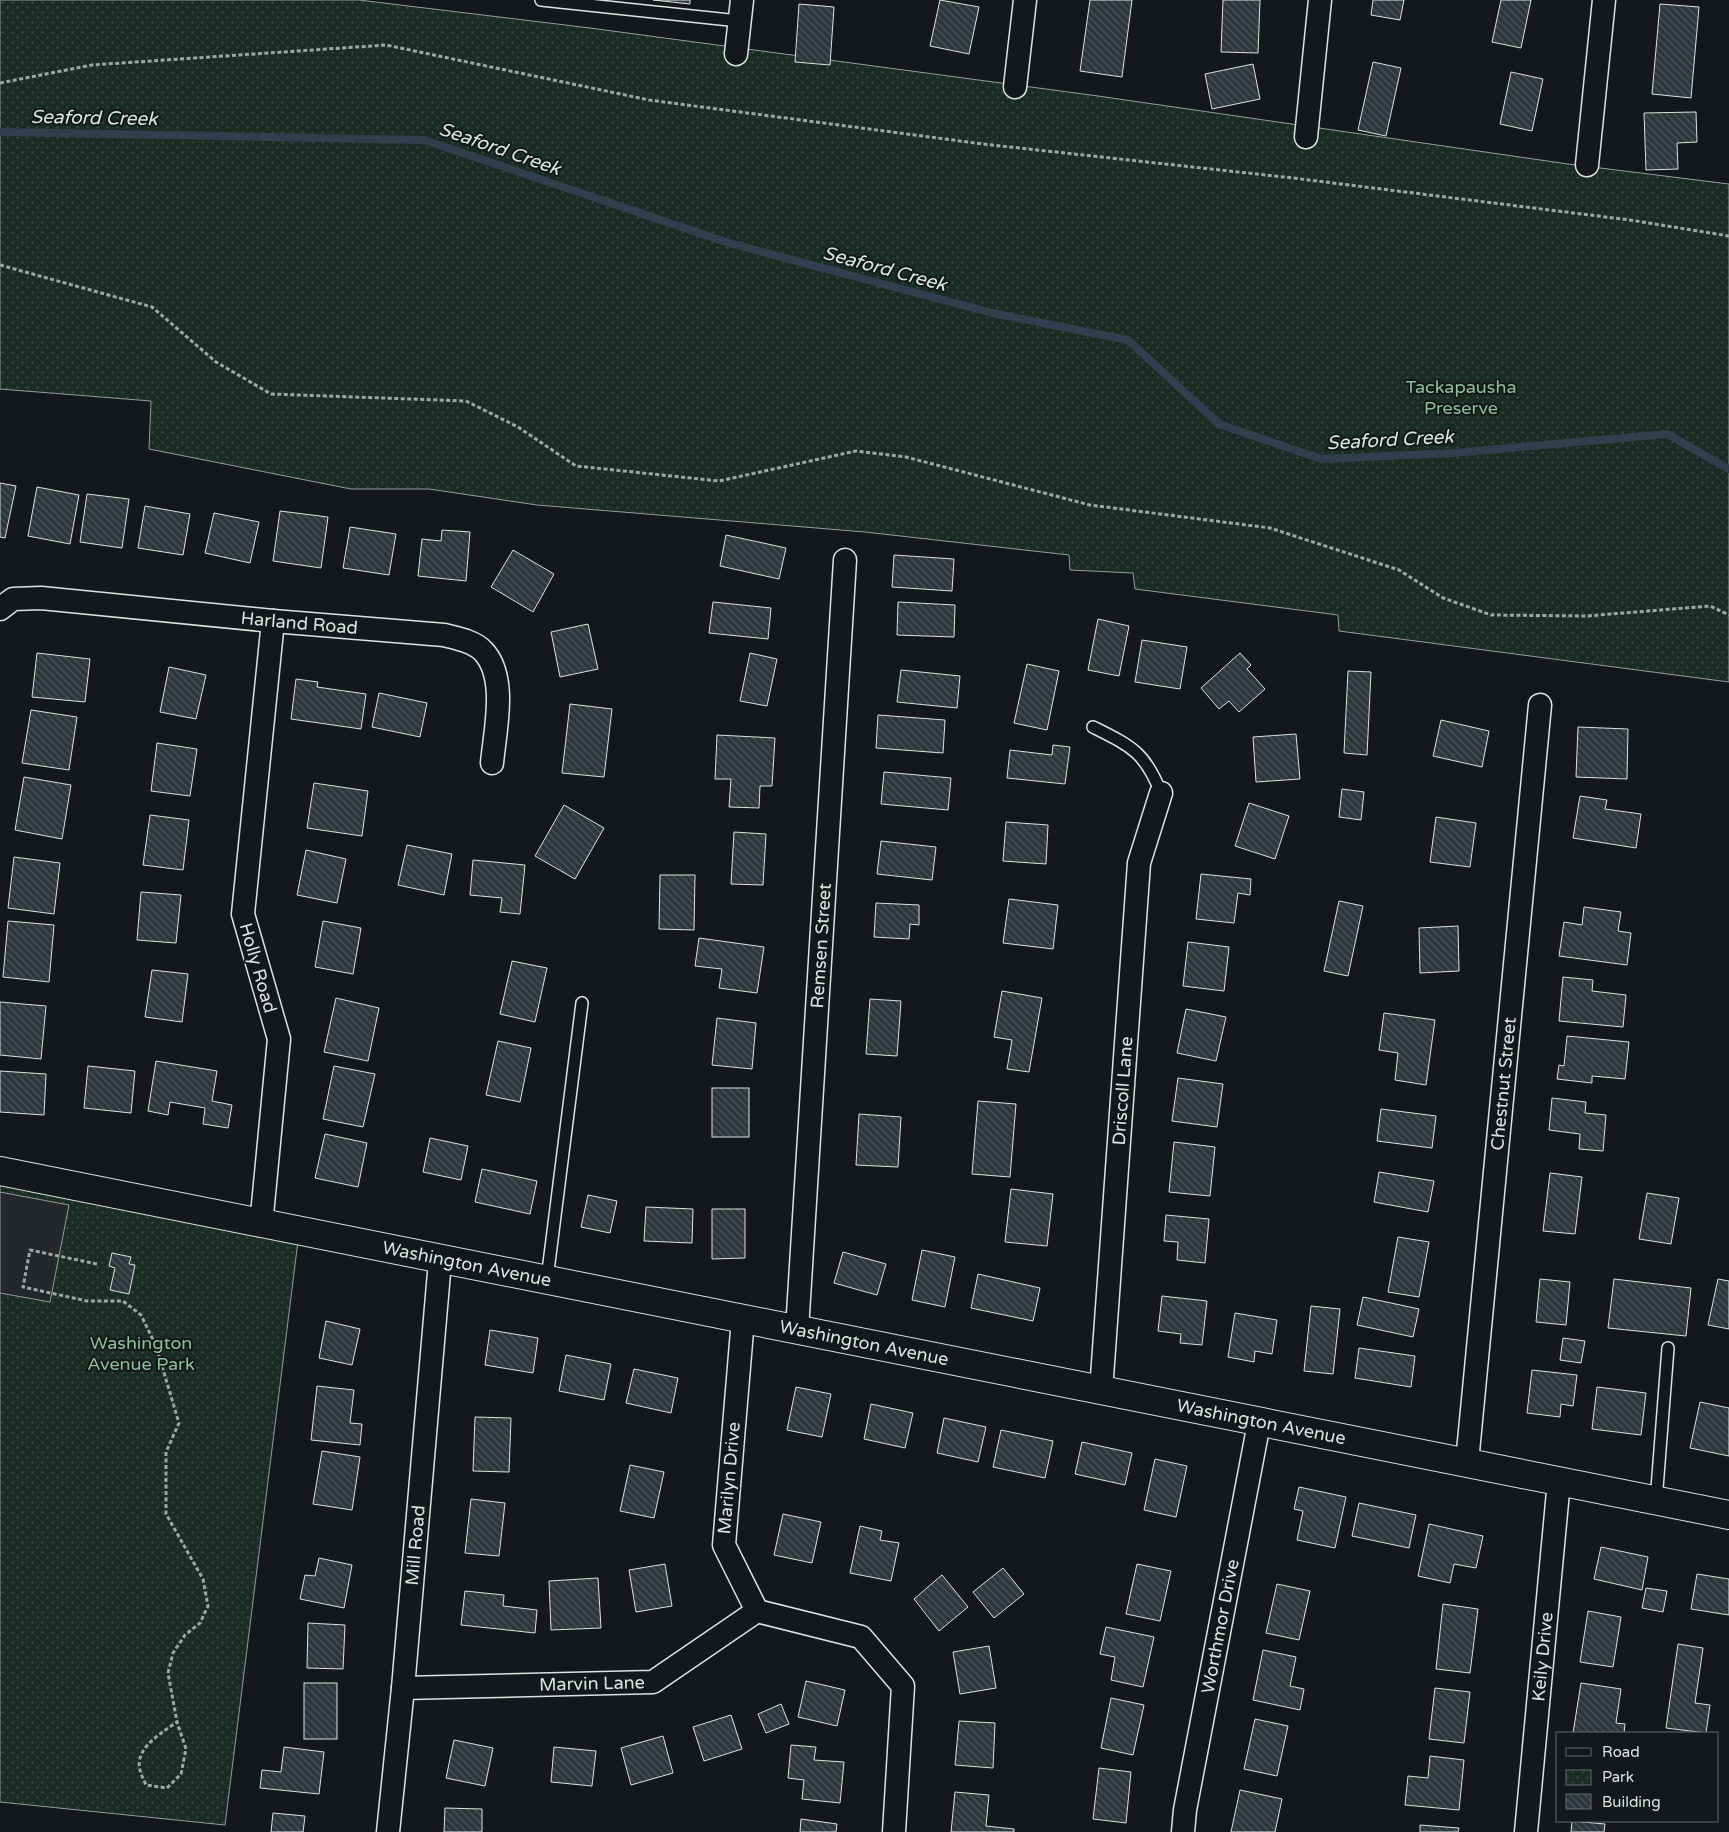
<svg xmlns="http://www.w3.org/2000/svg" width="1729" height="1832" font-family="'Varela Round',sans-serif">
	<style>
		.park { fill: url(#park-dots); stroke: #939e99 }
		.parking { fill: #24282b; stroke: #939e99 }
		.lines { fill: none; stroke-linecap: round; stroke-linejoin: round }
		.stream { stroke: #2f3f4d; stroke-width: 8 }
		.building { fill: url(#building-back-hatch); stroke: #d8e6dc }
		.service-casing { stroke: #d8e6dc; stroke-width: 14 }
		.minor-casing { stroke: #d8e6dc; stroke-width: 25 }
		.tertiary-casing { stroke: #d8e6dc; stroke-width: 30 }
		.path { stroke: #9da8a2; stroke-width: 3; stroke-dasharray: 4 2.5; stroke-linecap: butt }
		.service { stroke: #14181c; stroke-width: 11 }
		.minor { stroke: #14181c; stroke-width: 22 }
		.tertiary { stroke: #14181c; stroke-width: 28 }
		.labels { text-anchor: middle; stroke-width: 4; stroke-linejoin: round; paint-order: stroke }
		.park-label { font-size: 18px; fill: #8ac095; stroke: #14181c }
		.street-label { font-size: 18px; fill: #d8e6dc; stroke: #14181c }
		.water-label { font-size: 19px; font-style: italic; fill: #d8e6dc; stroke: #14181c }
	</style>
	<defs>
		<pattern id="park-dots" width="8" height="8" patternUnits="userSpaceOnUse" patternTransform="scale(1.25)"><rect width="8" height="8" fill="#1a2d24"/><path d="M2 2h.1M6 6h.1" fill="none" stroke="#3b4b43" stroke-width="1.8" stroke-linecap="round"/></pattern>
		<pattern id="building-back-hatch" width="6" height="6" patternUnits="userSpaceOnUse" patternTransform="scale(1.25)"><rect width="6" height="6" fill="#2c363c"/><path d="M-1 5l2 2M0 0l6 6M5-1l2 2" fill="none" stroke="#4a5358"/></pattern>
	</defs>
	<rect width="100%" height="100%" fill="#14181c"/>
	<g class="park">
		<polygon points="0,0 359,0 590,28 1098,96 1568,164 1729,184 1729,682 1339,631 1338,615 1135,589 1133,573 1070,570 1069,555 865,532 537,505 429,489 351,489 149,449 151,401 0,389"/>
		<polygon points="0,1180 298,1241 225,1825 0,1802"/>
	</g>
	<polygon class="parking" points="0,1192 69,1205 50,1302 0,1293"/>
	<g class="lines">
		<polyline class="stream" points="0,132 424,140 729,243 992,313 1128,340 1219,424 1321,459 1454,453 1667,434 1729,469"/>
	</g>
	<g class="building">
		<polygon points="653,0 690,0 690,4"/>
		<polygon points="940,0 979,7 969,54 930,46"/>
		<polygon points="1090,0 1132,0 1122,77 1080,71"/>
		<polygon points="1223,0 1260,0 1258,53 1221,52"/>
		<polygon points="1373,0 1404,0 1400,20 1371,15"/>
		<polygon points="1501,0 1531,0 1521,48 1492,42"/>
		<polygon points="799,4 834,7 830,65 795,62"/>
		<polygon points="1660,4 1699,7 1691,98 1652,94"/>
		<polygon points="1373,62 1401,68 1386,136 1358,130"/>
		<polygon points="1253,64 1260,99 1212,109 1205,74"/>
		<polygon points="1511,72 1543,79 1532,131 1500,124"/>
		<polygon points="1696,112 1697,142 1677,143 1678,169 1646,170 1644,113"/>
		<polygon points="0,483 16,486 5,538 0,537"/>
		<polygon points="37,487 79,495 70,544 28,536"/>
		<polygon points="87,494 129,499 122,548 80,542"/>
		<polygon points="145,506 190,514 183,555 138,548"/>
		<polygon points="280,511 328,517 321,568 273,561"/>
		<polygon points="214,513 259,522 250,563 205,553"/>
		<polygon points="350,527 396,534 389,575 343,568"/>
		<polygon points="442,530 470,532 466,581 418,576 422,539 441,541"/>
		<polygon points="726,535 786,548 779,579 720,566"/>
		<polygon points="513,550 554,574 533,612 491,587"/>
		<polygon points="894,555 954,559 952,591 892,587"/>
		<polygon points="713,602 771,608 768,639 709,633"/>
		<polygon points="898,602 955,605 954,637 897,635"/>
		<polygon points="1098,619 1129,626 1119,676 1088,670"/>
		<polygon points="588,624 598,669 560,677 551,632"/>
		<polygon points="1142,640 1187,647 1180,689 1135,682"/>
		<polygon points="37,653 90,659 85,702 32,697"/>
		<polygon points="750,653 777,659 767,706 740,701"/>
		<polygon points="1240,653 1251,665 1247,669 1265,689 1239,712 1229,701 1219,709 1201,688"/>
		<polygon points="1027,664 1059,671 1047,730 1014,723"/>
		<polygon points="169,667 206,675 196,719 160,712"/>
		<polygon points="901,670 960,676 957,708 897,702"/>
		<polygon points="1348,671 1371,672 1367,755 1344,753"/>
		<polygon points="296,679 318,682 317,687 366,694 361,729 291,719"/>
		<polygon points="379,693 427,703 420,737 372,727"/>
		<polygon points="570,704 612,709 604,777 562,773"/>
		<polygon points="31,710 77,717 69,770 22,763"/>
		<polygon points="878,715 945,720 943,753 876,748"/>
		<polygon points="1441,720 1489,731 1482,767 1433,756"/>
		<polygon points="1578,727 1628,729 1627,779 1576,777"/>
		<polygon points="1296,734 1300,779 1256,782 1253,737"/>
		<polygon points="717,735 775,738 772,786 760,786 759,808 729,807 731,779 715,779"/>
		<polygon points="157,743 197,749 190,796 151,791"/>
		<polygon points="1053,745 1070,747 1065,784 1007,778 1010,750 1052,755"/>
		<polygon points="884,772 951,778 948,810 881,804"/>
		<polygon points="24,777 71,785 62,839 15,830"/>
		<polygon points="314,783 368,791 362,836 307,828"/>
		<polygon points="1342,789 1364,792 1361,820 1339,817"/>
		<polygon points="1580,796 1607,800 1605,809 1641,814 1636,848 1573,838"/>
		<polygon points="1249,803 1289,816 1275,859 1235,846"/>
		<polygon points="564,805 604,828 575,879 535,856"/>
		<polygon points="150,815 189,820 183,870 143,865"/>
		<polygon points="1436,817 1476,823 1470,867 1430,862"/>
		<polygon points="1006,822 1048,825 1046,864 1003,861"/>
		<polygon points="734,832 766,834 763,885 731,884"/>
		<polygon points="881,841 936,847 932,880 877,874"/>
		<polygon points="407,845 452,854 444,895 398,885"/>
		<polygon points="306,850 346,859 337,903 297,895"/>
		<polygon points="14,857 60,863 54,914 8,908"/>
		<polygon points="473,860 525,865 520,914 500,912 502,898 470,895"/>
		<polygon points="1201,874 1251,879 1250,895 1238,893 1234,923 1196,919"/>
		<polygon points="660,875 695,875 694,930 659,929"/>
		<polygon points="141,892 181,895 176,943 137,940"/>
		<polygon points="1009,899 1058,905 1053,949 1003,943"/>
		<polygon points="1339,901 1363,906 1348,976 1324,971"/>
		<polygon points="876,903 919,905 919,925 910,924 909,939 874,937"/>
		<polygon points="1584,907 1621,912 1618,931 1631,933 1627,965 1559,956 1564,922 1582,925"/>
		<polygon points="8,921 54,925 49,982 3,977"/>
		<polygon points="323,921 361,928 353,974 315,967"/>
		<polygon points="1458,926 1459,971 1420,973 1419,928"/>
		<polygon points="699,938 764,947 757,993 719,988 722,969 695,966"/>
		<polygon points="1188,942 1229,947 1224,991 1183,986"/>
		<polygon points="512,961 547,968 535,1022 500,1014"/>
		<polygon points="152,970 188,974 182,1022 145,1017"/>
		<polygon points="1563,977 1593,980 1592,991 1626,995 1623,1027 1559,1021"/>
		<polygon points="1002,991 1042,998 1029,1072 1007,1069 1012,1040 994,1037"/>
		<polygon points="336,998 379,1008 368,1061 324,1052"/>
		<polygon points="870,999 901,1001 897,1056 866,1054"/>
		<polygon points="0,1002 46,1006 41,1059 0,1055"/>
		<polygon points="1186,1009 1226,1017 1216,1061 1177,1053"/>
		<polygon points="1384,1013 1435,1020 1426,1085 1395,1080 1398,1053 1379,1050"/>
		<polygon points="717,1018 756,1023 752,1069 712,1065"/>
		<polygon points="1567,1036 1629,1042 1625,1079 1592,1076 1592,1083 1557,1079 1559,1065 1564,1066"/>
		<polygon points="498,1041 531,1048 520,1102 486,1095"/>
		<polygon points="156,1061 217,1071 212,1101 232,1105 228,1128 203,1124 205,1108 170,1102 168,1115 148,1111"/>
		<polygon points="88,1066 135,1071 131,1113 84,1108"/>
		<polygon points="334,1066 375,1074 363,1127 323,1119"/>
		<polygon points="0,1071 46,1074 44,1115 0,1112"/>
		<polygon points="1178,1078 1223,1084 1217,1127 1172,1121"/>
		<rect x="712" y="1088" width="37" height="49"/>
		<polygon points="1552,1098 1586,1102 1585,1113 1606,1115 1603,1151 1579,1149 1580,1134 1549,1130"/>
		<polygon points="978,1101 1016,1104 1010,1177 972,1174"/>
		<polygon points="1381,1109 1436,1116 1432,1148 1377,1141"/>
		<polygon points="859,1114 901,1117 898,1167 856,1165"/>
		<polygon points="325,1134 367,1143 358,1187 315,1178"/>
		<polygon points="430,1138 468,1146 461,1180 423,1172"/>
		<polygon points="1174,1142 1215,1147 1210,1196 1169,1192"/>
		<polygon points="482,1169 537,1181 530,1214 475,1202"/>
		<polygon points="1379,1172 1434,1181 1428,1212 1374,1202"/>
		<polygon points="1550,1173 1582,1177 1575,1234 1543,1231"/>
		<polygon points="1011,1189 1053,1194 1047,1246 1005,1242"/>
		<polygon points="1647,1193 1679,1198 1671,1244 1639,1239"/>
		<polygon points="588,1195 617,1201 610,1233 581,1227"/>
		<polygon points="646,1207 693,1209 692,1243 644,1241"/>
		<polygon points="712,1209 745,1209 745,1258 712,1259"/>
		<polygon points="1166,1215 1209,1219 1205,1263 1177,1260 1178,1242 1164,1241"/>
		<polygon points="1398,1237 1429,1242 1419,1297 1388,1292"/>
		<polygon points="922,1250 955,1257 945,1307 912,1300"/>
		<polygon points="843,1252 886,1264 877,1295 834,1283"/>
		<polygon points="112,1253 131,1257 129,1264 135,1265 129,1294 110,1290 115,1268 109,1266"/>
		<polygon points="978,1274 1040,1288 1033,1321 971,1308"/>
		<polygon points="1540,1279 1570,1282 1566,1325 1536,1322"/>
		<polygon points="1614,1279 1691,1288 1686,1336 1608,1328"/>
		<polygon points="1718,1279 1729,1281 1729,1329 1708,1325"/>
		<polygon points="1162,1296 1207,1301 1202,1345 1180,1343 1181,1334 1158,1331"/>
		<polygon points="1363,1297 1419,1309 1413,1337 1357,1325"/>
		<polygon points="1311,1306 1340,1309 1333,1374 1304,1371"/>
		<polygon points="1235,1313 1277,1320 1272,1354 1255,1351 1254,1362 1228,1357"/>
		<polygon points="326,1321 360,1329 352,1365 319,1358"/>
		<polygon points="490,1330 538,1338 533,1373 485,1365"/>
		<polygon points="1563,1338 1585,1341 1581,1363 1560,1360"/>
		<polygon points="1359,1348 1415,1356 1411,1387 1355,1378"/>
		<polygon points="566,1355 611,1364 604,1400 559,1391"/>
		<polygon points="634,1369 678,1378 671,1413 626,1403"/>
		<polygon points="1532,1370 1577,1375 1573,1406 1561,1404 1560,1417 1527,1413"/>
		<polygon points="317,1386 354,1390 350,1423 362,1424 360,1445 311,1440"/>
		<polygon points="796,1387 831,1394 822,1437 787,1430"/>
		<polygon points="1597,1387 1646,1393 1641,1435 1592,1429"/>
		<polygon points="1700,1402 1729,1408 1729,1456 1690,1448"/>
		<polygon points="871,1404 913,1413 905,1448 864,1439"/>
		<polygon points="475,1417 511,1418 509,1472 473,1471"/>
		<polygon points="944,1418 986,1427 978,1462 937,1453"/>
		<polygon points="1001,1430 1053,1441 1045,1478 993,1467"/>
		<polygon points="1082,1442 1132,1453 1125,1485 1075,1474"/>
		<polygon points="322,1451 360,1457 352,1510 313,1504"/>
		<polygon points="1155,1459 1187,1466 1176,1517 1144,1510"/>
		<polygon points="630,1465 664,1472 654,1518 620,1511"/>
		<polygon points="1299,1487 1346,1497 1335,1548 1297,1540 1303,1511 1294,1509"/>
		<polygon points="471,1499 505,1503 499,1556 465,1553"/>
		<polygon points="1359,1503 1416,1515 1409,1548 1352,1536"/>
		<polygon points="783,1514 821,1522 812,1563 774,1555"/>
		<polygon points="1429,1524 1483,1536 1476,1568 1454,1564 1450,1583 1418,1576"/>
		<polygon points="860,1526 882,1531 880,1540 899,1543 891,1581 850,1573"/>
		<polygon points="1601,1547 1648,1557 1642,1590 1594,1579"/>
		<polygon points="319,1558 352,1565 344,1608 300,1599 305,1575 315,1576"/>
		<polygon points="665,1564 672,1606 636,1612 629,1570"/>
		<polygon points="1137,1564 1171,1571 1160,1621 1126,1614"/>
		<polygon points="1003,1568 1024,1594 994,1618 973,1592"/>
		<polygon points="1697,1574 1729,1579 1729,1615 1691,1609"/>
		<polygon points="942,1575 968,1607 939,1631 914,1599"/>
		<polygon points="598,1578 601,1628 551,1630 549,1581"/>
		<polygon points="1277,1584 1310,1591 1299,1640 1266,1633"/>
		<polygon points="1646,1588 1667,1591 1663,1612 1642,1608"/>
		<polygon points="465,1591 504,1595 503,1606 537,1610 535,1633 461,1625"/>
		<polygon points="1443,1604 1478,1609 1470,1673 1436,1669"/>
		<polygon points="1588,1611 1621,1617 1613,1667 1580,1662"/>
		<polygon points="308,1623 345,1625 343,1669 307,1668"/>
		<polygon points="1106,1627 1154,1637 1143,1687 1111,1680 1115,1657 1100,1654"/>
		<polygon points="1678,1644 1703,1648 1695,1703 1710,1705 1706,1733 1666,1728"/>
		<polygon points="989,1646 996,1688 960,1694 953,1652"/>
		<polygon points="1263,1650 1296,1657 1290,1686 1304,1689 1300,1710 1253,1700"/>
		<polygon points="806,1681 845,1690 837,1726 798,1717"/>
		<rect x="304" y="1683" width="33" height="56"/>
		<polygon points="1581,1683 1621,1689 1616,1723 1625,1724 1624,1733 1573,1733"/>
		<polygon points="1435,1688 1470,1692 1464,1743 1429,1739"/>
		<polygon points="1111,1698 1144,1705 1133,1755 1101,1748"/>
		<polygon points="781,1704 789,1724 766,1733 758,1714"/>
		<polygon points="731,1715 742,1749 704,1761 693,1727"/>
		<polygon points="1255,1719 1288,1726 1277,1776 1244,1769"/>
		<polygon points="959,1721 995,1723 993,1768 955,1765"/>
		<polygon points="663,1736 673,1773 631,1785 621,1748"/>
		<polygon points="454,1740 493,1748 485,1786 446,1778"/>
		<polygon points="791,1745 816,1747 814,1760 844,1762 840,1803 802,1799 804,1780 788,1778"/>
		<polygon points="284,1747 324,1752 319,1794 260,1788 262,1770 281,1772"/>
		<polygon points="554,1747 596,1751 592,1786 551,1782"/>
		<polygon points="1430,1756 1464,1760 1459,1810 1405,1805 1408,1776 1428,1778"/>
		<polygon points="1099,1768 1131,1772 1126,1823 1093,1819"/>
		<polygon points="1240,1790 1282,1799 1275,1832 1231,1832"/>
		<polygon points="955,1792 989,1795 986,1826 1014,1829 1014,1832 951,1832"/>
		<polygon points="445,1808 482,1809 482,1832 444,1832"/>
		<polygon points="273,1813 305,1816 303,1832 271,1832"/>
		<polygon points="801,1819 837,1824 836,1832 800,1832"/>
		<polygon points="1572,1821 1605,1824 1604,1832 1571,1832"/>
		<polygon points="1420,1825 1459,1828 1458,1832 1420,1832"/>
	</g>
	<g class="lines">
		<defs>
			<g id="service">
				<polyline points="541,0 739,21"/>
				<path d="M1093,727C1131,746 1145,752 1161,793"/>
				<polyline points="547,1279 582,1003"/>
				<polyline points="1656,1501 1668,1348"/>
			</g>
			<g id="minor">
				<polyline points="736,54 742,0"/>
				<polyline points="1015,87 1025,0"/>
				<polyline points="1306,137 1320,0"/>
				<polyline points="1587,165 1604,0"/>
				<path id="s1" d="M0,609L13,599L41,598L273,621L444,635C456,638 474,641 483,651C508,677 495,730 492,763"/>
				<polyline points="261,1225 279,1039 243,914 273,621"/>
				<polyline points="743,1319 724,1545 757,1611 861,1637 903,1686 894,1832"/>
				<path id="s2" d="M797,1330L845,560"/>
				<path id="s3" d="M1101,1391L1139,863L1161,793"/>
				<path id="s4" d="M1467,1462L1540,705"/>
				<path id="s5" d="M403,1688L653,1682L757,1611"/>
				<path id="s6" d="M388,1832L403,1688L440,1261"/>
				<path id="s7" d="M1183,1832L1185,1810L1259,1423"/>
				<path id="s8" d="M1526,1832L1559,1481"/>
			</g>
			<g id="tertiary">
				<path id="s9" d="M0,1171L1729,1515"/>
			</g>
		</defs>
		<use href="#service" class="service-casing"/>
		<use href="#minor" class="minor-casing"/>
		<use href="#tertiary" class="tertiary-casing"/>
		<g class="path">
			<polyline points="0,83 92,65 386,45 649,100 983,144 1293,178 1630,220 1729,236"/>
			<polyline points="0,265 152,307 216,362 271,394 466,401 518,427 576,466 719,481 856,451 906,457 1090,505 1270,528 1399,570 1443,598 1491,615 1587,616 1710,606 1729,615"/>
			<path d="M97,1264L30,1250L23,1287L87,1301H123L141,1315L156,1346L179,1423L166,1452V1514L203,1579L208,1606L200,1623L185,1635L173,1653L168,1673L177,1722L186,1749L181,1774L167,1788L146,1785C144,1780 141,1775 140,1770C134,1748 163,1732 177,1722"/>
		</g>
		<use href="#service" class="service"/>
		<use href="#minor" class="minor"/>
		<use href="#tertiary" class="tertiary"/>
	</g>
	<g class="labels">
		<g class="park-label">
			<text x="1461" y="393">Tackapausha<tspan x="1461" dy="21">Preserve</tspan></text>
			<text x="141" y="1349">Washington<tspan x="141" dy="21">Avenue Park</tspan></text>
		</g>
		<g class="street-label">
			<text dy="6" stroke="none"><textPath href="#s1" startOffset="304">Harland Road</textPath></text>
			<text dy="6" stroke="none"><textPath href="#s2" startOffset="385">Remsen Street</textPath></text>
			<text transform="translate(258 968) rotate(74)" y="6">Holly Road</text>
			<text dy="6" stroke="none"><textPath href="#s4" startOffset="380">Chestnut Street</textPath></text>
			<text dy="6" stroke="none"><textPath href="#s3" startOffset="301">Driscoll Lane</textPath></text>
			<text dy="6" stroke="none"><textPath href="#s9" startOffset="476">Washington Avenue</textPath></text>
			<text dy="6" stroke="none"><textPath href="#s9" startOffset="881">Washington Avenue</textPath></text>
			<text dy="6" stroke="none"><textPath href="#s9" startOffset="1286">Washington Avenue</textPath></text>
			<text transform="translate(729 1478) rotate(-85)" y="6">Marilyn Drive</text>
			<text dy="6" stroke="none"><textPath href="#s6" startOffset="288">Mill Road</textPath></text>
			<text dy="6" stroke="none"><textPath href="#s7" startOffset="209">Worthmor Drive</textPath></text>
			<text dy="6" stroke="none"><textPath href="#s8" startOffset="176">Keily Drive</textPath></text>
			<text dy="6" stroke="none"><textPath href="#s5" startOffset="189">Marvin Lane</textPath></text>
		</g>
		<g class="water-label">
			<text transform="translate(94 117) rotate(1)" y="7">Seaford Creek</text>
			<text transform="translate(500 148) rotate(19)" y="7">Seaford Creek</text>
			<text transform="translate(885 268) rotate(15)" y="7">Seaford Creek</text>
			<text transform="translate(1390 439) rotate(-3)" y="7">Seaford Creek</text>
		</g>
	</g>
	<rect x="1556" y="1732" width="162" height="90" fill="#14181c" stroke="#626a69"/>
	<rect x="1566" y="1748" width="25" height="8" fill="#14181c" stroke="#626a69"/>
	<text x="1602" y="1757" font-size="15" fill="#d8e6dc">Road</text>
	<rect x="1566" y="1770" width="25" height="15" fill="url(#park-dots)" stroke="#626a69"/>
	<text x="1602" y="1782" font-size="15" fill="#d8e6dc">Park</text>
	<rect x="1566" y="1794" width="25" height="15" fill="url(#building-back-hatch)" stroke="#626a69"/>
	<text x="1602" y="1807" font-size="15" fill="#d8e6dc">Building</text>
</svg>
